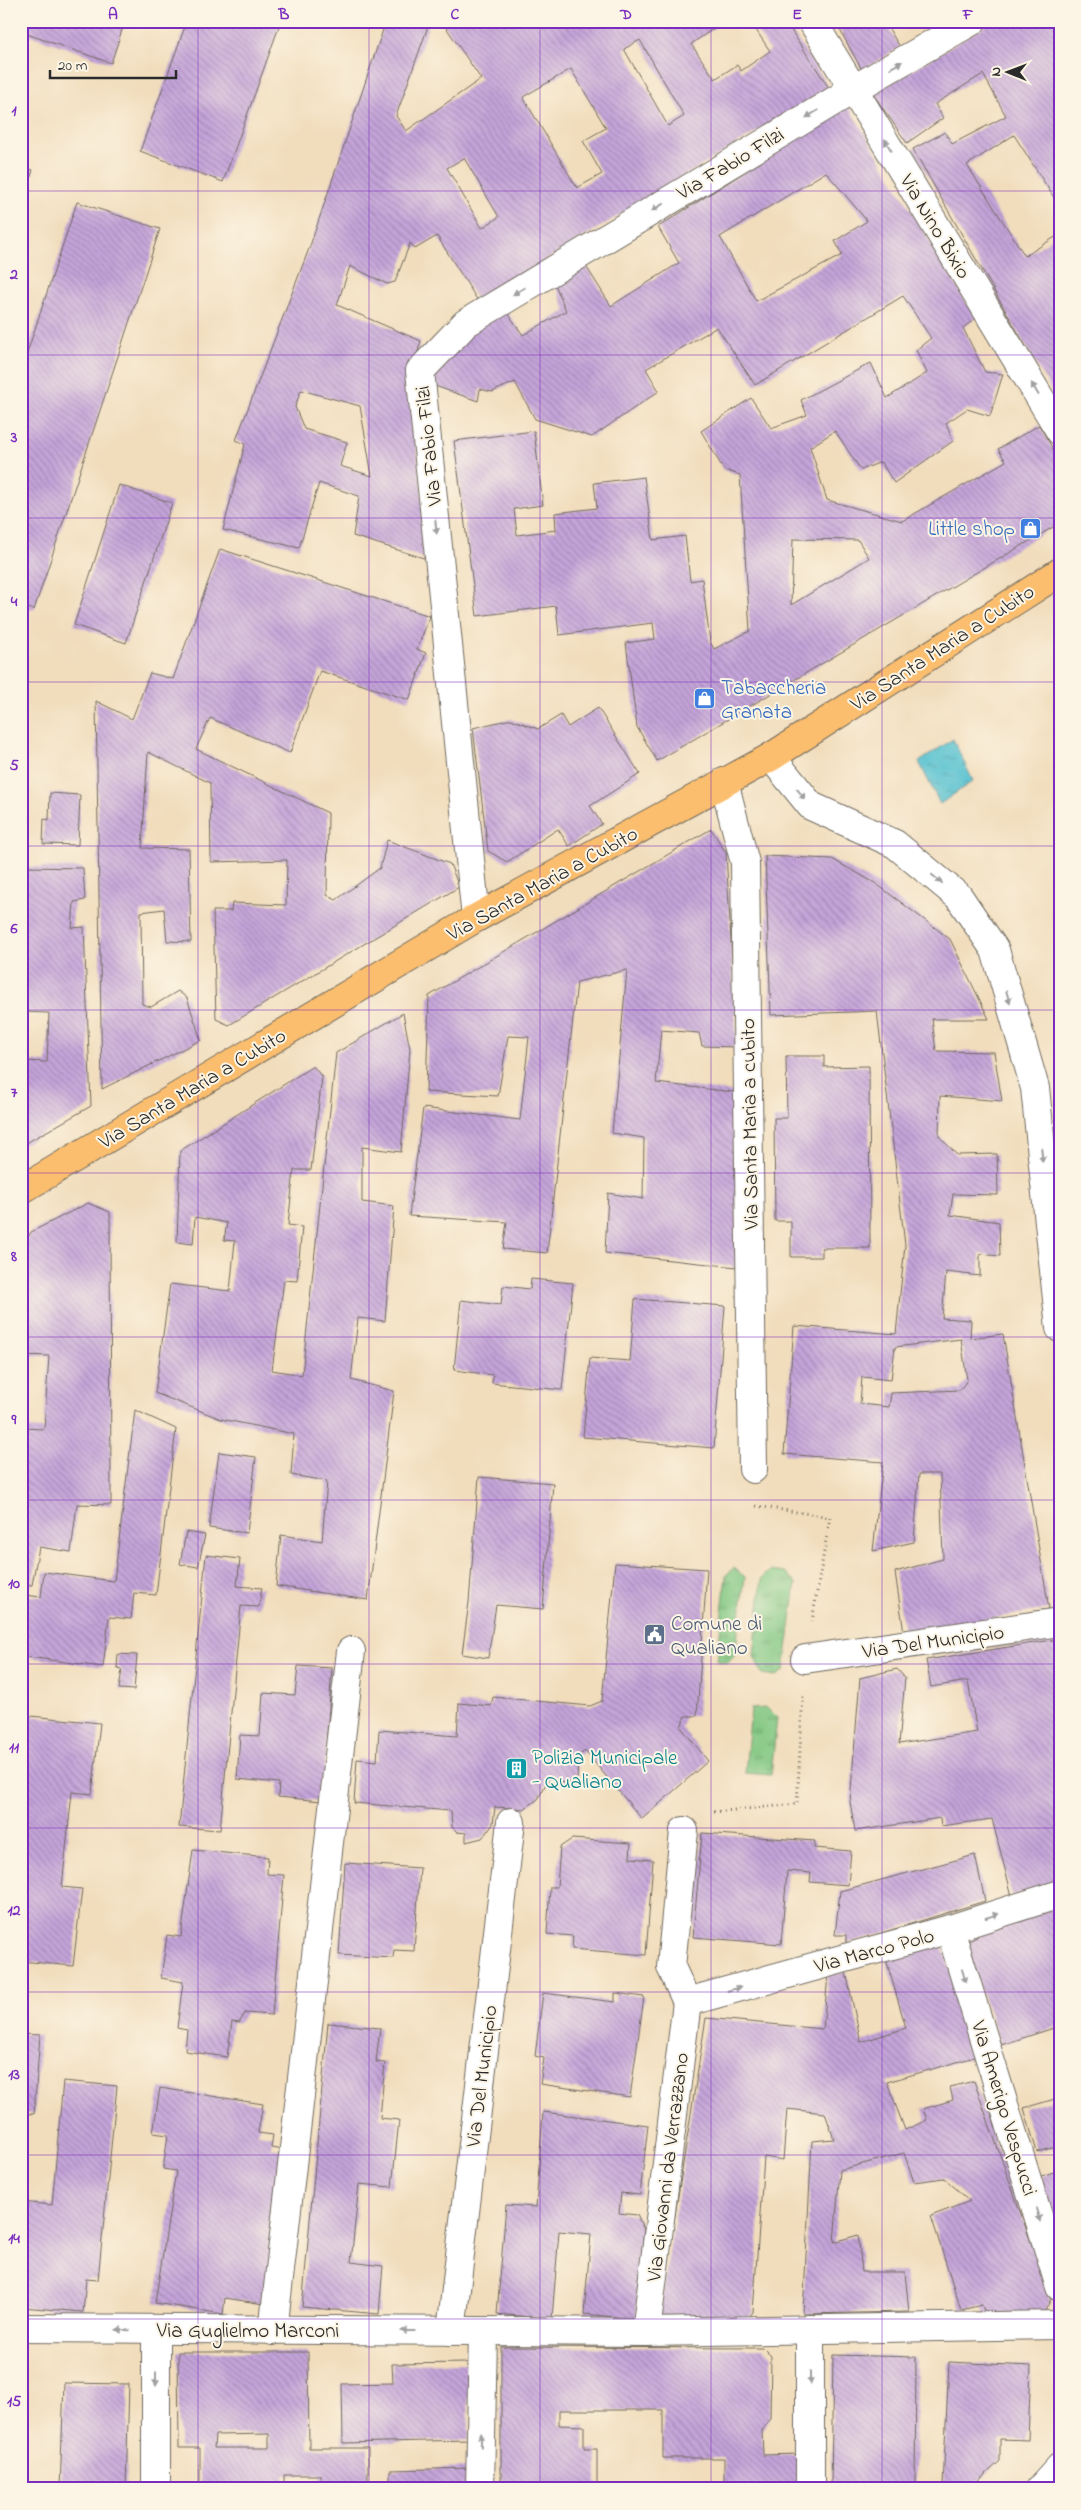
<svg xmlns="http://www.w3.org/2000/svg" width="1081" height="2510" font-family="'Indie Flower',sans-serif">
	<style>
		.grass { fill: url(#grass-tufts); stroke: #577a57 }
		.water { fill: url(#water-ripples); stroke: #40767e }
		.building { fill: url(#building-back-hatch); fill-rule: evenodd }
		.lines { fill: none; stroke-linecap: round; stroke-linejoin: round }
		.minor-casing { stroke: #70695e; stroke-width: 30 }
		.major-casing { stroke: #70695e; stroke-width: 30 }
		.path { stroke: #70695e; stroke-width: 3; stroke-dasharray: 1 4; stroke-linecap: butt }
		.minor { stroke: #fff; stroke-width: 28 }
		.major { stroke: #fbbe6e; stroke-width: 28 }
		.oneway { fill: #a0a0a0 }
		.grid { fill: none; stroke: #7b2cbf; stroke-width: 1; stroke-opacity: 0.55 }
		.labels { text-anchor: middle; stroke-width: 4; stroke-linejoin: round; paint-order: stroke }
		.street-label { font-size: 21px; fill: #2b2b2b; stroke: #fcf5e5 }
		.shop-label { font-size: 21px; fill: #366cbe; stroke: #fcf5e5; text-anchor: end }
		.service-label { font-size: 21px; fill: #4e5e75; stroke: #fcf5e5; text-anchor: start }
		.culture-label { font-size: 21px; fill: #0d838f; stroke: #fcf5e5; text-anchor: start }
		.neatline { fill: none; stroke: #7b2cbf; stroke-width: 2 }
		.grid-label { font-size: 16px; text-anchor: middle; font-weight: bold; fill: #7b2cbf }
	</style>
	<defs>
		<pattern id="grass-tufts" width="24" height="20" patternUnits="userSpaceOnUse" patternTransform="scale(1.25)"><rect width="24" height="20" fill="#83c883"/><path d="M3 7l-1-3M5 7V3M7 7l1-3M15 17l-1-3M17 17v-4M19 17l1-3" fill="none" stroke="#6ba36b"/></pattern>
		<pattern id="water-ripples" width="26" height="14" patternUnits="userSpaceOnUse" patternTransform="scale(1.25)"><rect width="26" height="14" fill="#55c1d0"/><path d="M2 4q2-2 4 0t4 0M15 11q2-2 4 0t4 0" fill="none" stroke="#479da9"/></pattern>
		<pattern id="building-back-hatch" width="6" height="6" patternUnits="userSpaceOnUse" patternTransform="scale(1.25)"><rect width="6" height="6" fill="#c5a4da"/><path d="M-1 5l2 2M0 0l6 6M5-1l2 2" fill="none" stroke="#a086b1"/></pattern>
	</defs>
	<rect width="100%" height="100%" fill="#fcf5e5"/>
	<filter id="ink" filterUnits="userSpaceOnUse"><feTurbulence type="fractalNoise" baseFrequency=".02" numOctaves="2"/><feDisplacementMap in="SourceGraphic" scale="10" xChannelSelector="R" yChannelSelector="G"/><feConvolveMatrix kernelMatrix="1 2 1 2 8 2 1 2 1" color-interpolation-filters="sRGB"/></filter>
	<filter id="wash" filterUnits="userSpaceOnUse"><feTurbulence type="fractalNoise" baseFrequency=".0096" numOctaves="4" result="noise"/><feDisplacementMap in="SourceGraphic" scale="20" xChannelSelector="R" yChannelSelector="G"/><feGaussianBlur stdDeviation="1.12" result="paint"/><feColorMatrix in="noise" values="0 0 0 0 0 0 0 0 0 0 0 0 0 0 0 0 0 1.4 0 .05"/><feComposite in="paint" operator="in"/></filter>
	<g filter="url(#wash)">
		<rect width="100%" height="100%" fill="#f1ddbc"/>
		<g class="grass">
			<polygon points="734,1568 745,1577 735,1655 728,1663 717,1661 726,1575"/>
			<polygon points="770,1571 785,1573 796,1583 784,1671 776,1676 762,1674 754,1656 762,1578"/>
			<polygon points="767,1708 777,1718 771,1775 745,1773 751,1709"/>
		</g>
		<polygon class="water" points="953,739 973,781 940,804 919,762"/>
		<g id="blocks">
			<g class="building">
				<polygon points="21,21 125,21 111,63 21,32"/>
				<polygon points="187,21 281,21 223,182 140,151"/>
				<path d="M386,21H430L396,116L406,131L481,79L443,23L438,21H725L691,44L715,79L737,65L741,71L770,51L750,21H785L829,88L478,301L437,236L415,249L410,243L395,282L387,284L350,266L337,305L421,341L409,381L430,560L353,536L359,496L319,483L299,548L223,530L245,444L236,440L310,246ZM640,40L684,116L668,126L624,49ZM571,69L606,128L583,141L602,174L577,188L523,97ZM464,158L499,217L482,228L447,168ZM301,390L360,406L372,476L340,466L347,442L304,429L295,407Z"/>
				<polygon points="835,21 884,21 900,47 862,70"/>
				<polygon points="993,21 1060,21 1060,33 1054,35 1060,45 1060,207 1014,135 967,165 1025,256 1060,234 1060,297 1056,299 1060,307 1060,406 913,149 945,132 952,144 1006,116 983,74 935,104 943,118 907,143 873,94"/>
				<path d="M848,106L976,318L963,328L985,372L1003,374L990,416L967,409L946,423L953,441L894,483L881,462L861,470L835,431L810,447L827,500L902,521L1006,461L998,449L1039,425L1060,461V523L657,761L637,727L626,643L655,639L653,623L559,635L556,606L477,616L454,441L534,431L543,505L514,509L517,535L556,530L555,513L597,508L594,483L644,477L653,540L685,536L690,581L702,579L710,642L714,649L750,631L740,475L724,470L701,431L751,398L771,428L807,415L801,400L871,363L887,398L927,373L916,350L931,338L903,296L755,385L717,327L646,369L659,391L592,437L535,419L515,382L492,392L480,389L478,401L432,385L443,354L503,306L523,335L566,311L554,282L584,263L611,306L679,263L658,227ZM826,172L867,221L835,241L842,255L756,301L720,237ZM793,539L858,540L869,558L791,605Z"/>
				<polygon points="21,166 33,170 22,204 21,204"/>
				<polygon points="77,202 160,229 34,610 21,606 21,371"/>
				<polygon points="119,485 172,503 126,643 74,625"/>
				<polygon points="220,549 430,616 417,649 426,653 409,700 320,671 290,753 210,718 196,749 328,813 327,895 336,900 380,868 387,840 450,864 459,887 229,1025 216,1019 213,911 231,911 232,903 286,905 287,860 211,862 210,783 148,752 142,848 189,849 191,942 167,941 164,909 141,912 142,1004 151,1007 178,991 187,998 201,1040 102,1089 96,701 132,719 150,673 173,679"/>
				<polygon points="598,708 640,774 590,806 602,824 569,846 558,829 507,862 488,851 473,728 511,719 538,729 561,715 568,727"/>
				<polygon points="50,793 80,795 78,845 43,844 44,819 49,820"/>
				<polygon points="21,801 26,867 83,868 85,900 74,902 72,928 84,927 91,1106 21,1146 21,1061 47,1062 49,1013 21,1012"/>
				<polygon points="711,829 726,852 737,1047 702,1046 699,1033 661,1030 656,1083 742,1093 746,1268 605,1253 608,1193 643,1199 644,1138 612,1133 627,970 577,982 547,1253 503,1249 507,1222 409,1216 423,1108 520,1120 529,1037 508,1036 498,1096 426,1092 429,996"/>
				<path d="M765,856L832,859L875,883L950,939L989,1019H932L936,1051L994,1052L1002,1101L940,1096L939,1136L957,1155L997,1154L998,1195L953,1194L950,1215L999,1222L1000,1256L980,1254V1276L946,1272L942,1318L971,1320L970,1338L1003,1334L1049,1609L904,1633L895,1572L943,1559L940,1474H919L914,1542L873,1551L883,1462L784,1454L794,1326L896,1334L905,1245L877,1011L771,1015ZM961,1339L967,1380L960,1390L891,1393L889,1407L860,1404L862,1377L891,1380L895,1347Z"/>
				<polygon points="403,1013 410,1049 401,1152 362,1147 362,1202 394,1206 385,1321 358,1318 351,1380 394,1391 368,1600 276,1586 281,1535 322,1541 327,1481 291,1475 294,1434 221,1419 155,1393 170,1284 230,1291 235,1241 224,1240 227,1223 195,1217 193,1244 177,1242 180,1151 313,1066 322,1077 311,1170 294,1170 288,1225 302,1227 297,1281 284,1280 272,1370 302,1375 336,1053"/>
				<polygon points="786,1056 824,1056 824,1067 869,1066 870,1248 822,1248 822,1257 791,1257 791,1221 775,1221 774,1118 787,1118"/>
				<polygon points="88,1203 110,1212 111,1505 77,1504 71,1552 39,1547 32,1585 21,1584 21,1428 44,1429 49,1356 21,1355 22,1247 31,1232"/>
				<polygon points="531,1279 573,1283 562,1390 492,1383 493,1375 454,1370 461,1300 501,1305 503,1286 530,1289"/>
				<polygon points="635,1299 725,1306 714,1448 583,1437 590,1358 630,1361"/>
				<polygon points="135,1410 176,1429 156,1595 134,1593 131,1619 109,1617 103,1667 21,1656 24,1595 41,1597 44,1572 114,1581"/>
				<polygon points="219,1452 256,1457 247,1533 209,1528"/>
				<polygon points="479,1477 553,1483 543,1609 496,1605 488,1658 462,1654 469,1602"/>
				<polygon points="186,1532 205,1535 198,1567 180,1564"/>
				<polygon points="206,1555 240,1559 237,1586 262,1588 259,1607 241,1606 220,1830 179,1827"/>
				<polygon points="615,1563 707,1569 697,1716 685,1716 681,1727 708,1761 642,1819 585,1751 578,1756 577,1783 547,1782 538,1799 524,1809 495,1807 493,1824 488,1831 482,1838 466,1842 466,1833 457,1832 452,1827 451,1811 354,1803 357,1759 377,1761 379,1730 457,1736 459,1703 491,1706 493,1697 590,1706 602,1701"/>
				<polygon points="1059,1639 1060,1883 1012,1896 992,1819 941,1826 940,1818 855,1831 850,1802 860,1678 897,1669 905,1678 899,1744 977,1732 968,1681 931,1687 926,1660"/>
				<polygon points="118,1654 137,1655 134,1690 119,1689 122,1670 117,1667"/>
				<polygon points="298,1666 332,1668 322,1801 278,1797 279,1783 237,1779 240,1735 260,1736 263,1693 295,1695"/>
				<polygon points="21,1715 100,1723 92,1794 72,1792 62,1887 82,1889 73,1966 21,1961"/>
				<polygon points="702,1833 815,1841 814,1848 851,1851 848,1885 810,1882 811,1873 787,1871 781,1944 693,1937"/>
				<polygon points="572,1839 631,1843 630,1858 653,1860 646,1955 572,1949 573,1936 547,1934 550,1887 557,1887 560,1847"/>
				<polygon points="193,1850 268,1857 267,1874 284,1875 272,2015 245,2013 239,2023 232,2022 227,2057 185,2051 187,2030 177,2028 183,1982 161,1978 167,1935 181,1937"/>
				<polygon points="975,1855 985,1901 846,1944 846,1935 835,1935 840,1891"/>
				<polygon points="345,1863 420,1868 414,1951 394,1950 393,1958 339,1955"/>
				<polygon points="1060,1905 1060,2026 1001,2045 964,1943 977,1937 975,1930"/>
				<polygon points="940,1939 978,2056 887,2082 905,2130 927,2120 923,2109 953,2100 950,2087 974,2081 1051,2299 1044,2313 985,2315 982,2305 961,2310 931,2216 970,2201 944,2178 914,2182 904,2153 840,2170 834,2242 858,2235 862,2272 905,2272 909,2312 803,2314 812,2141 834,2139 825,2113 787,2109 783,2160 764,2157 753,2312 745,2322 671,2321 659,2317 706,2018 823,2029 828,1975 846,1972 861,2042 906,2028 885,1956"/>
				<polygon points="543,1993 615,2002 615,1993 644,1997 630,2097 540,2084 544,2058 535,2056"/>
				<polygon points="328,2023 380,2028 376,2062 385,2063 380,2118 399,2120 392,2187 359,2184 351,2262 383,2266 379,2314 302,2307"/>
				<polygon points="21,2034 40,2035 34,2114 21,2113"/>
				<polygon points="63,2081 117,2086 98,2280 86,2279 83,2312 21,2307 21,2202 52,2205"/>
				<polygon points="160,2088 263,2104 258,2133 273,2135 271,2148 288,2151 264,2304 225,2298 223,2314 155,2303 176,2171 163,2169 168,2135 153,2133"/>
				<polygon points="1055,2099 1060,2116 1060,2146 1037,2152 1024,2108"/>
				<polygon points="543,2112 648,2125 640,2195 621,2193 619,2213 637,2215 644,2230 636,2319 584,2314 591,2234 559,2231 552,2319 497,2314 506,2205 536,2207"/>
				<polygon points="1060,2170 1060,2245 1038,2177"/>
				<polygon points="501,2347 763,2348 771,2356 770,2418 762,2431 763,2455 800,2454 801,2489 724,2489 724,2458 663,2458 663,2410 559,2410 559,2425 584,2426 584,2449 597,2449 597,2483 608,2489 501,2489"/>
				<path d="M178,2352H308L309,2448H368V2489H320V2475H284V2489H200V2448H179ZM269,2434V2448H214L215,2435Z"/>
				<polygon points="833,2355 916,2357 915,2489 831,2489"/>
				<polygon points="949,2362 1031,2366 1028,2440 1000,2439 1000,2461 974,2485 943,2486"/>
				<polygon points="468,2363 469,2440 343,2443 342,2384 393,2383 392,2364"/>
				<polygon points="64,2383 129,2384 126,2489 60,2489"/>
				<polygon points="474,2468 474,2489 390,2489 390,2470"/>
			</g>
		</g>
	</g>
	<g filter="url(#ink)">
		<use href="#blocks" fill-opacity="0" stroke="#70695e" stroke-width="1"/>
		<g class="lines">
			<defs>
				<g id="minor">
					<polyline points="812,21 1060,431"/>
					<polyline points="771,757 811,806 895,844 959,897 995,950 1035,1088 1060,1328"/>
					<polyline points="724,782 745,863 753,1469"/>
					<polyline points="476,918 420,371 466,323 854,89 972,21"/>
					<polyline points="805,1659 1060,1622"/>
					<polyline points="684,1831 671,1967 687,2002"/>
					<polyline points="950,1929 1060,2287"/>
					<polyline points="687,2002 950,1929 1060,1894"/>
					<polyline points="21,2328 646,2332 1060,2325"/>
					<polyline points="810,2329 810,2489"/>
					<polyline points="156,2330 156,2489"/>
					<polyline points="273,2331 351,1651"/>
					<polyline points="451,2331 511,1822"/>
					<polyline points="646,2332 687,2002"/>
					<polyline points="480,2489 483,2332"/>
					<polyline points="1040,2489 1060,2467"/>
				</g>
				<polyline id="major" points="21,1190 476,918 771,757 1060,572"/>
			</defs>
			<use href="#minor" class="minor-casing"/>
			<use href="#major" class="major-casing"/>
			<g class="path">
				<polyline points="756,1506 830,1517 812,1621"/>
				<polyline points="714,1812 797,1804 803,1695"/>
			</g>
			<use href="#minor" class="minor"/>
			<use href="#major" class="major"/>
		</g>
		<defs><path id="oneway-solid" d="M-6-.8H1V-3.2L6.5 0L1 3.2V.8H-6Z" transform="scale(1.25)"/></defs>
		<g class="oneway">
			<use href="#oneway-solid" transform="translate(896 65) rotate(-30)"/>
			<use href="#oneway-solid" transform="translate(812 114) rotate(149)"/>
			<use href="#oneway-solid" transform="translate(888 145) rotate(-121)"/>
			<use href="#oneway-solid" transform="translate(658 207) rotate(149)"/>
			<use href="#oneway-solid" transform="translate(519 291) rotate(149)"/>
			<use href="#oneway-solid" transform="translate(1035 389) rotate(-121)"/>
			<use href="#oneway-solid" transform="translate(436 527) rotate(84)"/>
			<use href="#oneway-solid" transform="translate(801 794) rotate(51)"/>
			<use href="#oneway-solid" transform="translate(937 879) rotate(40)"/>
			<use href="#oneway-solid" transform="translate(1008 997) rotate(74)"/>
			<use href="#oneway-solid" transform="translate(1042 1155) rotate(84)"/>
			<use href="#oneway-solid" transform="translate(992 1916) rotate(-18)"/>
			<use href="#oneway-solid" transform="translate(964 1976) rotate(73)"/>
			<use href="#oneway-solid" transform="translate(734 1989) rotate(-15)"/>
			<use href="#oneway-solid" transform="translate(1038 2215) rotate(73)"/>
			<use href="#oneway-solid" transform="translate(123 2330) rotate(-179)"/>
			<use href="#oneway-solid" transform="translate(408 2331) rotate(-180)"/>
			<use href="#oneway-solid" transform="translate(810 2378) rotate(90)"/>
			<use href="#oneway-solid" transform="translate(156 2379) rotate(90)"/>
			<use href="#oneway-solid" transform="translate(481 2440) rotate(-89)"/>
		</g>
	</g>
	<path class="grid" d="M198,21V2489M369,21V2489M540,21V2489M711,21V2489M882,21V2489M21,191H1060M21,355H1060M21,518H1060M21,682H1060M21,846H1060M21,1010H1060M21,1173H1060M21,1337H1060M21,1500H1060M21,1664H1060M21,1828H1060M21,1992H1060M21,2155H1060M21,2319H1060"/>
	<defs>
		<symbol id="shop-square" viewBox="-11 -11 22 22"><rect x="-9" y="-9" width="18" height="18" rx="4" fill="#3f7fe0" stroke="#fcf5e5"/><path d="M-5-2.5h2.3a2.7 3.5 0 0 1 5.4 0H5L5.5 6h-11ZM-1.5-2.5h3a1.5 2.3 0 0 0-3 0Z" fill="#fff"/></symbol>
		<symbol id="civic-square" viewBox="-11 -11 22 22"><rect x="-9" y="-9" width="18" height="18" rx="4" fill="#5c6f8a" stroke="#fcf5e5"/><path d="M-.6-6.5H3V-4.5H.6V-3L4-1V1h2V6H-6V1h2V-1L-.6-3ZM-1.2 2.5V6h2.4V2.5Z" fill="#fff"/></symbol>
		<symbol id="building-square" viewBox="-11 -11 22 22"><rect x="-9" y="-9" width="18" height="18" rx="4" fill="#0f9aa8" stroke="#fcf5e5"/><path d="M-4-6H4V6H1V3H-1V6H-4ZM-2.5-4.3h1.7v1.8h-1.7ZM.8-4.3h1.7v1.8H.8ZM-2.5-1h1.7V.8h-1.7ZM.8-1h1.7V.8H.8Z" fill="#fff"/></symbol>
	</defs>
	<g fill-rule="evenodd">
		<use href="#shop-square" x="1018" y="516" width="25" height="25"/>
		<use href="#shop-square" x="692" y="686" width="25" height="25"/>
		<use href="#civic-square" x="642" y="1622" width="25" height="25"/>
		<use href="#building-square" x="504" y="1756" width="25" height="25"/>
	</g>
	<g class="labels">
		<g class="street-label">
			<text transform="translate(730 163) rotate(-31)" y="7">Via Fabio Filzi</text>
			<text transform="translate(936 226) rotate(59)" y="7">Via Nino Bixio</text>
			<text transform="translate(428 446) rotate(-96)" y="7">Via Fabio Filzi</text>
			<text transform="translate(942 647) rotate(-33)" y="7">Via Santa Maria a Cubito</text>
			<text transform="translate(542 883) rotate(-29)" y="7">Via Santa Maria a Cubito</text>
			<text transform="translate(192 1088) rotate(-31)" y="7">Via Santa Maria a Cubito</text>
			<text transform="translate(749 1124) rotate(-91)" y="7">Via Santa Maria a cubito</text>
			<text transform="translate(933 1641) rotate(-8)" y="7">Via Del Municipio</text>
			<text transform="translate(874 1950) rotate(-15)" y="7">Via Marco Polo</text>
			<text transform="translate(481 2076) rotate(-83)" y="7">Via Del Municipio</text>
			<text transform="translate(1005 2108) rotate(73)" y="7">Via Amerigo Vespucci</text>
			<text transform="translate(667 2167) rotate(-83)" y="7">Via Giovanni da Verrazzano</text>
			<text x="248" y="2337">Via Guglielmo Marconi</text>
		</g>
		<g class="shop-label">
			<text x="1015" y="535">Little shop</text>
			<text x="721" y="694" text-anchor="start">Tabaccheria<tspan x="721" dy="24">Granata</tspan></text>
		</g>
		<g class="service-label">
			<text x="671" y="1630">Comune di<tspan x="671" dy="24">Qualiano</tspan></text>
		</g>
		<g class="culture-label">
			<text x="532" y="1764">Polizia Municipale<tspan x="532" dy="24">- Qualiano</tspan></text>
		</g>
	</g>
	<rect width="1081" height="2510" fill="none" stroke="#fcf5e5" stroke-width="55"/>
	<g transform="translate(1008 72) rotate(271)" stroke="#fcf5e5" stroke-width="4" paint-order="stroke">
	<path d="M0-4L9 19L0 12L-9 19Z" fill="#2b2b2b"/>
	<text y="-8" font-size="14" font-weight="bold" text-anchor="middle" fill="#2b2b2b">N</text>
	</g>
	<path d="M50 70v8h126v-8" fill="none" stroke="#2b2b2b" stroke-width="2.5"/>
	<text x="58" y="70" font-size="15" fill="#2b2b2b" stroke="#fcf5e5" stroke-width="4" paint-order="stroke">20 m</text>
	<rect x="28" y="28" width="1026" height="2454" class="neatline"/>
	<g class="grid-label">
		<text x="113" y="19">A</text>
		<text x="284" y="19">B</text>
		<text x="455" y="19">C</text>
		<text x="626" y="19">D</text>
		<text x="797" y="19">E</text>
		<text x="968" y="19">F</text>
		<text x="14" y="115">1</text>
		<text x="14" y="279">2</text>
		<text x="14" y="442">3</text>
		<text x="14" y="606">4</text>
		<text x="14" y="770">5</text>
		<text x="14" y="933">6</text>
		<text x="14" y="1097">7</text>
		<text x="14" y="1261">8</text>
		<text x="14" y="1424">9</text>
		<text x="14" y="1588">10</text>
		<text x="14" y="1752">11</text>
		<text x="14" y="1915">12</text>
		<text x="14" y="2079">13</text>
		<text x="14" y="2243">14</text>
		<text x="14" y="2406">15</text>
	</g>
</svg>
